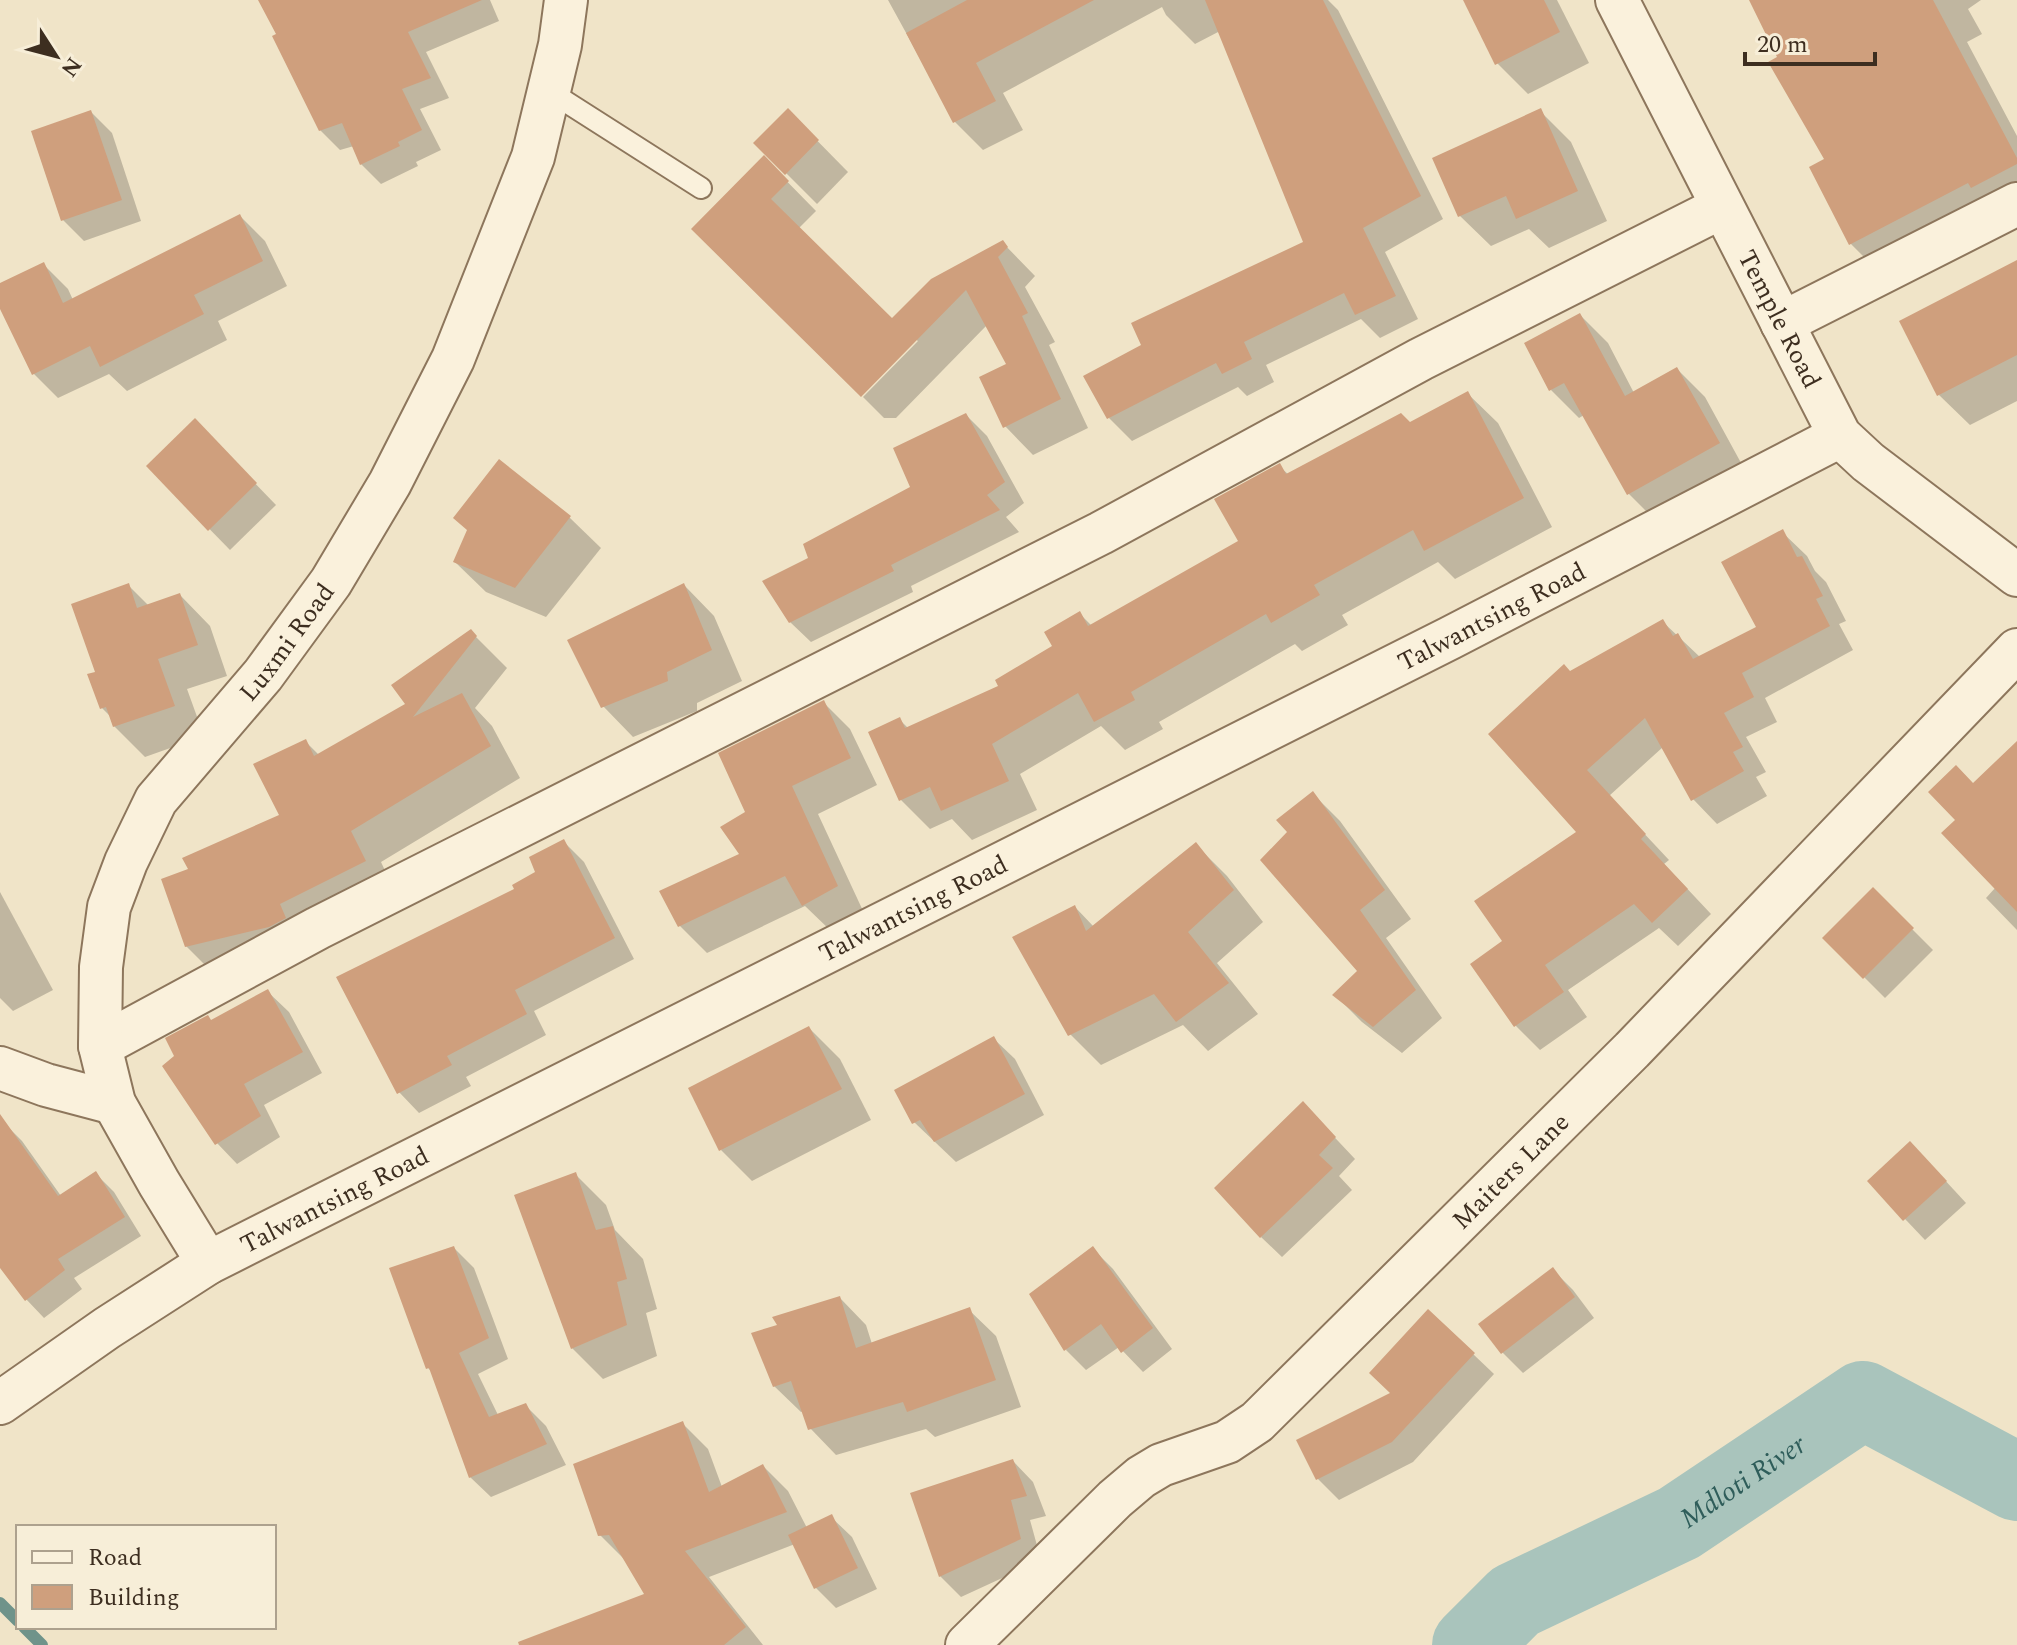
<svg xmlns="http://www.w3.org/2000/svg" width="2017" height="1645" font-family="Spectral,serif">
	<style>
		.shadow { fill: #0003 }
		.lines { fill: none; stroke-linecap: round; stroke-linejoin: round }
		.stream { stroke: #6f938a; stroke-width: 12 }
		.river { stroke: #a9c4bc; stroke-width: 78 }
		.building { fill: #cf9f7d }
		.service-casing { stroke: #8d765c; stroke-width: 24 }
		.minor-casing { stroke: #8d765c; stroke-width: 46 }
		.service { stroke: #faf1dc; stroke-width: 20 }
		.minor { stroke: #faf1dc; stroke-width: 42 }
		.labels { text-anchor: middle; stroke-width: 6; stroke-linejoin: round; paint-order: stroke }
		.street-label { font-size: 26px; fill: #3d2e20; stroke: #f7eed8 }
		.water-label { font-size: 28px; font-style: italic; fill: #2f5d5a; stroke: #f7eed8 }
	</style>
	<rect width="100%" height="100%" fill="#f0e4c8"/>
	<g class="shadow">
		<polygon points="261,0 490,0 499,21 426,52 449,98 420,109 441,150 416,162 418,166 381,184 361,164 354,146 340,150 320,130"/>
		<polygon points="888,0 1328,0 1338,10 1443,219 1385,252 1418,319 1380,338 1361,319 1266,365 1274,382 1247,396 1238,387 1132,441 1109,418 1144,346 1306,243 1220,31 1195,44 1166,15 1162,7 1003,93 1023,130 983,150 955,122"/>
		<polygon points="1466,0 1557,0 1589,63 1528,94 1497,63"/>
		<polygon points="1751,0 1981,0 1968,9 1982,34 1967,42 2017,136 2017,206 1878,271 1851,244 1827,159"/>
		<polygon points="788,111 848,172 817,204 756,143"/>
		<polygon points="1540,111 1571,142 1607,221 1549,248 1529,229 1491,246 1460,216"/>
		<polygon points="91,112 112,133 141,221 84,241 63,220"/>
		<polygon points="764,158 816,211 798,229 892,321 1002,242 1035,276 1025,287 1055,342 1049,345 1088,428 1033,455 1005,426 1008,365 987,325 896,418 884,418 863,397 918,341 915,339 694,229"/>
		<polygon points="240,216 265,241 287,286 218,321 227,340 127,391 109,374 58,398 33,373 0,304 0,285 44,265 68,289 73,300"/>
		<polygon points="2017,263 2017,401 1970,425 1939,395"/>
		<polygon points="1580,315 1608,343 1634,393 1677,369 1705,397 1746,472 1657,522 1629,494 1584,415 1579,418 1551,390"/>
		<polygon points="1468,394 1498,423 1552,527 1455,579 1438,562 1342,615 1348,625 1302,651 1295,644 1159,722 1163,729 1125,750 1101,726 1020,774 1037,810 972,840 952,819 930,829 901,800 899,719 909,729 1001,687 1055,647 1080,614 1092,626 1241,542 1279,466 1289,475 1410,425"/>
		<polygon points="966,415 987,436 1024,503 1006,517 1019,532 911,586 913,592 811,642 790,622 913,488"/>
		<polygon points="195,421 276,505 230,550 148,466"/>
		<polygon points="500,462 570,518 601,548 546,617 486,592 455,562"/>
		<polygon points="1782,532 1807,556 1815,571 1826,582 1846,621 1839,624 1853,650 1765,698 1777,722 1746,737 1766,772 1756,777 1767,796 1717,824 1693,799 1663,747 1609,796 1669,860 1664,864 1711,914 1678,946 1659,928 1568,990 1587,1017 1540,1050 1516,1026 1505,942 1579,832 1570,674 1663,622 1701,658 1758,628"/>
		<polygon points="128,585 149,606 180,595 210,626 227,676 187,689 204,736 145,757 114,726 112,718 102,708 97,673"/>
		<polygon points="684,585 714,616 742,681 697,703 697,711 633,737 603,706"/>
		<polygon points="471,632 507,668 475,708 492,726 520,778 381,862 395,892 217,977 186,946 190,870 282,816 306,742 319,755 408,705"/>
		<polygon points="823,702 850,729 877,785 818,814 864,913 831,931 805,906 707,953 680,926 662,892 742,855 748,813"/>
		<polygon points="2017,766 2017,930 1986,898 1996,887 1958,820 1974,785"/>
		<polygon points="1313,794 1340,821 1411,919 1386,938 1442,1018 1402,1053 1362,1022 1335,995 1359,971 1290,832"/>
		<polygon points="564,842 584,862 634,959 534,1011 546,1035 466,1077 471,1086 419,1113 399,1092 537,873"/>
		<polygon points="1196,845 1227,876 1263,922 1217,963 1258,1014 1208,1051 1183,1025 1101,1065 1070,1034 1075,907 1094,927"/>
		<polygon points="1873,890 1933,950 1885,998 1825,938"/>
		<polygon points="0,892 53,990 13,1011 0,998"/>
		<polygon points="268,992 289,1012 322,1073 264,1105 280,1137 237,1164 217,1143 213,1022"/>
		<polygon points="809,1028 840,1059 871,1120 752,1181 721,1150"/>
		<polygon points="994,1039 1015,1059 1044,1115 956,1162 914,1122"/>
		<polygon points="4,1123 22,1141 61,1196 96,1174 114,1192 141,1236 74,1278 82,1289 44,1318 26,1299 0,1264 0,1125"/>
		<polygon points="1323,1125 1355,1159 1339,1176 1352,1190 1282,1257 1261,1237"/>
		<polygon points="1930,1164 1966,1203 1925,1240 1869,1181"/>
		<polygon points="575,1174 606,1205 615,1230 643,1259 657,1309 646,1313 657,1356 603,1379 572,1348"/>
		<polygon points="454,1248 474,1268 508,1359 478,1374 498,1415 525,1405 546,1426 566,1465 491,1497 470,1477 433,1373 428,1368 391,1269"/>
		<polygon points="1092,1248 1113,1269 1172,1349 1143,1372 1119,1347 1086,1370 1066,1350"/>
		<polygon points="1553,1270 1573,1290 1594,1318 1523,1373 1502,1352"/>
		<polygon points="840,1298 866,1325 872,1344 969,1310 996,1336 1021,1407 935,1437 926,1429 836,1455 810,1428 804,1411 801,1412 774,1386 780,1326"/>
		<polygon points="1473,1354 1494,1374 1413,1462 1339,1500 1318,1479 1299,1441"/>
		<polygon points="682,1423 708,1449 722,1487 763,1466 788,1491 807,1528 831,1517 852,1537 877,1589 836,1608 816,1588 795,1544 709,1577 763,1645 583,1645 647,1595 626,1561 600,1535"/>
		<polygon points="1013,1461 1033,1482 1046,1516 1030,1520 1041,1560 961,1597 940,1576"/>
	</g>
	<g class="lines">
		<g class="stream">
			<polyline points="0,1603 18,1621"/>
			<polyline points="24,1627 42,1645"/>
		</g>
		<path class="river" id="s1" d="M1471,1645L1515,1601L1679,1523L1863,1400L2017,1482"/>
	</g>
	<g class="building">
		<polygon points="258,0 482,0 408,32 431,78 402,89 422,130 398,142 400,146 360,165 342,123 319,131 272,36 276,34"/>
		<polygon points="967,0 1094,0 976,63 996,101 953,123 906,33"/>
		<polygon points="1205,0 1323,0 1421,196 1363,228 1396,296 1355,315 1344,293 1244,342 1252,359 1222,374 1216,363 1107,419 1083,376 1141,345 1131,323 1303,242"/>
		<polygon points="1463,0 1544,0 1560,32 1495,65"/>
		<polygon points="1749,0 1933,0 2017,158 2017,164 1971,188 1968,183 1849,245 1809,167 1824,159 1768,62 1777,57"/>
		<polygon points="788,108 819,140 785,175 753,143"/>
		<polygon points="1541,108 1578,191 1516,219 1506,196 1458,217 1432,158"/>
		<polygon points="91,110 122,200 61,221 31,131"/>
		<polygon points="764,155 789,181 771,199 892,318 931,279 1003,240 1008,247 998,257 1028,313 1022,316 1061,399 1003,428 979,377 1006,364 966,290 861,397 691,229"/>
		<polygon points="240,214 263,261 194,295 204,314 100,367 90,346 32,375 0,309 0,283 44,262 63,303"/>
		<polygon points="2017,260 2017,355 1937,396 1899,321"/>
		<polygon points="1580,313 1625,396 1677,367 1720,443 1627,495 1564,383 1549,391 1524,343"/>
		<polygon points="1468,391 1524,498 1424,551 1413,530 1314,585 1320,595 1271,623 1266,614 1131,692 1135,700 1094,722 1078,693 992,744 1009,781 941,811 930,787 899,801 868,732 900,717 905,728 998,686 995,680 1052,646 1044,632 1080,611 1088,626 1238,541 1214,499 1280,463 1286,474 1401,413 1410,422"/>
		<polygon points="966,413 1005,482 987,495 1000,510 891,565 894,571 789,623 762,581 808,558 803,544 910,487 893,448"/>
		<polygon points="195,418 257,483 208,531 146,466"/>
		<polygon points="499,459 571,516 515,588 453,562 467,530 453,518"/>
		<polygon points="1783,529 1797,557 1802,556 1823,596 1816,599 1830,626 1742,673 1754,697 1724,713 1743,747 1733,752 1744,771 1691,801 1645,718 1587,770 1646,834 1641,839 1688,889 1652,923 1634,904 1545,965 1564,992 1514,1027 1470,964 1502,941 1474,901 1576,832 1488,734 1564,664 1570,671 1663,619 1673,636 1678,633 1693,659 1756,627 1721,562"/>
		<polygon points="129,583 137,608 180,593 198,645 158,659 175,706 113,727 106,707 100,709 87,674 95,672 71,604"/>
		<polygon points="684,583 712,650 667,672 668,681 601,708 567,640"/>
		<polygon points="471,629 477,636 413,717 462,693 491,746 351,831 366,861 280,904 286,918 269,927 185,947 161,879 188,869 182,858 279,815 253,764 306,739 314,756 405,704 391,685"/>
		<polygon points="824,700 851,758 792,786 838,886 802,906 785,876 678,927 659,891 739,854 720,827 745,812 718,753"/>
		<polygon points="2017,741 2017,912 1941,833 1955,820 1928,792 1956,765 1973,783"/>
		<polygon points="1313,791 1385,890 1360,910 1416,990 1373,1027 1332,995 1357,971 1260,860 1287,832 1276,820"/>
		<polygon points="564,839 615,938 515,990 527,1014 447,1056 452,1065 397,1094 336,977 514,889 512,885 535,872 529,857"/>
		<polygon points="1196,842 1234,890 1188,932 1229,983 1176,1022 1154,994 1068,1036 1012,937 1075,905 1086,931"/>
		<polygon points="1873,887 1914,928 1863,979 1822,938"/>
		<polygon points="268,989 303,1052 244,1084 261,1116 215,1145 162,1066 174,1056 165,1038 208,1015 211,1020"/>
		<polygon points="809,1026 842,1089 719,1151 688,1088"/>
		<polygon points="994,1036 1025,1094 934,1142 920,1120 912,1124 894,1090"/>
		<polygon points="1303,1101 1336,1137 1319,1155 1333,1168 1260,1238 1214,1188"/>
		<polygon points="0,1114 58,1196 96,1171 125,1217 58,1259 65,1270 25,1301 0,1268"/>
		<polygon points="1910,1141 1947,1181 1903,1221 1867,1181"/>
		<polygon points="576,1172 596,1230 613,1226 627,1279 617,1282 627,1325 571,1349 514,1195"/>
		<polygon points="454,1246 489,1338 459,1353 489,1417 526,1403 547,1444 469,1478 429,1368 426,1369 389,1268"/>
		<polygon points="1093,1246 1153,1328 1121,1353 1101,1324 1064,1351 1029,1294"/>
		<polygon points="1553,1267 1575,1297 1501,1354 1478,1324"/>
		<polygon points="840,1296 856,1348 970,1307 996,1380 907,1412 903,1402 808,1430 791,1381 773,1387 751,1333 777,1325 772,1317"/>
		<polygon points="1428,1309 1475,1353 1392,1442 1316,1480 1296,1440 1390,1393 1369,1373"/>
		<polygon points="683,1421 709,1492 763,1464 787,1512 685,1551 746,1627 724,1645 519,1645 518,1642 644,1594 609,1535 598,1536 573,1464"/>
		<polygon points="1013,1459 1027,1496 1011,1500 1021,1539 939,1577 910,1493"/>
		<polygon points="832,1514 858,1568 814,1589 788,1535"/>
	</g>
	<g class="lines">
		<defs>
			<polyline id="service" points="549,91 701,188"/>
			<g id="minor">
				<path id="s2" d="M1617,0L1840,436L1868,462L2017,575"/>
				<polyline points="1782,323 2017,204"/>
				<polyline points="100,1046 318,928 1101,533 1421,359 1722,207"/>
				<polyline points="0,1068 46,1085 114,1103"/>
				<path id="s3" d="M208,1263L159,1183L114,1103L100,1046L101,967L109,907L126,862L156,800L263,675L331,582L390,483L453,359L533,157L560,45L566,0"/>
				<path id="s4" d="M0,1403L107,1328L208,1263L1450,638L1840,436"/>
				<path id="s5" d="M967,1645L1115,1499L1141,1477L1161,1465L1227,1442L1257,1422L1632,1050L2017,650"/>
			</g>
		</defs>
		<use href="#service" class="service-casing"/>
		<use href="#minor" class="minor-casing"/>
		<use href="#service" class="service"/>
		<use href="#minor" class="minor"/>
	</g>
	<g class="labels">
		<g class="street-label">
			<text dy="9" stroke="none"><textPath href="#s2" startOffset="358">Temple Road</textPath></text>
			<text dy="9" stroke="none"><textPath href="#s4" startOffset="1688">Talwantsing Road</textPath></text>
			<text dy="9" stroke="none"><textPath href="#s3" startOffset="706">Luxmi Road</textPath></text>
			<text dy="9" stroke="none"><textPath href="#s4" startOffset="1040">Talwantsing Road</textPath></text>
			<text dy="9" stroke="none"><textPath href="#s5" startOffset="728">Maiters Lane</textPath></text>
			<text dy="9" stroke="none"><textPath href="#s4" startOffset="392">Talwantsing Road</textPath></text>
		</g>
		<g class="water-label">
			<text dy="10" stroke="none"><textPath href="#s1" startOffset="320">Mdloti River</textPath></text>
		</g>
	</g>
	<rect x="16" y="1525" width="260" height="104" fill="#f7eed8" stroke="#ada18e" stroke-width="2"/>
	<rect x="32" y="1551" width="40" height="12" fill="#faf1dc" stroke="#ada18e" stroke-width="2"/>
	<text x="88" y="1565" font-size="24" fill="#3d2e20">Road</text>
	<rect x="32" y="1585" width="40" height="24" fill="#cf9f7d" stroke="#ada18e" stroke-width="2"/>
	<text x="88" y="1605" font-size="24" fill="#3d2e20">Building</text>
	<g transform="translate(56 56) rotate(126)" stroke="#f7eed8" stroke-width="6" paint-order="stroke">
	<path d="M0-6L14 30L0 20L-14 30Z" fill="#3d2e20"/>
	<text y="-12" font-size="22" font-weight="bold" text-anchor="middle" fill="#3d2e20">N</text>
	</g>
	<path d="M1745 52v12h130v-12" fill="none" stroke="#3d2e20" stroke-width="4"/>
	<text x="1757" y="52" font-size="24" fill="#3d2e20" stroke="#f7eed8" stroke-width="6" paint-order="stroke">20 m</text>
</svg>
